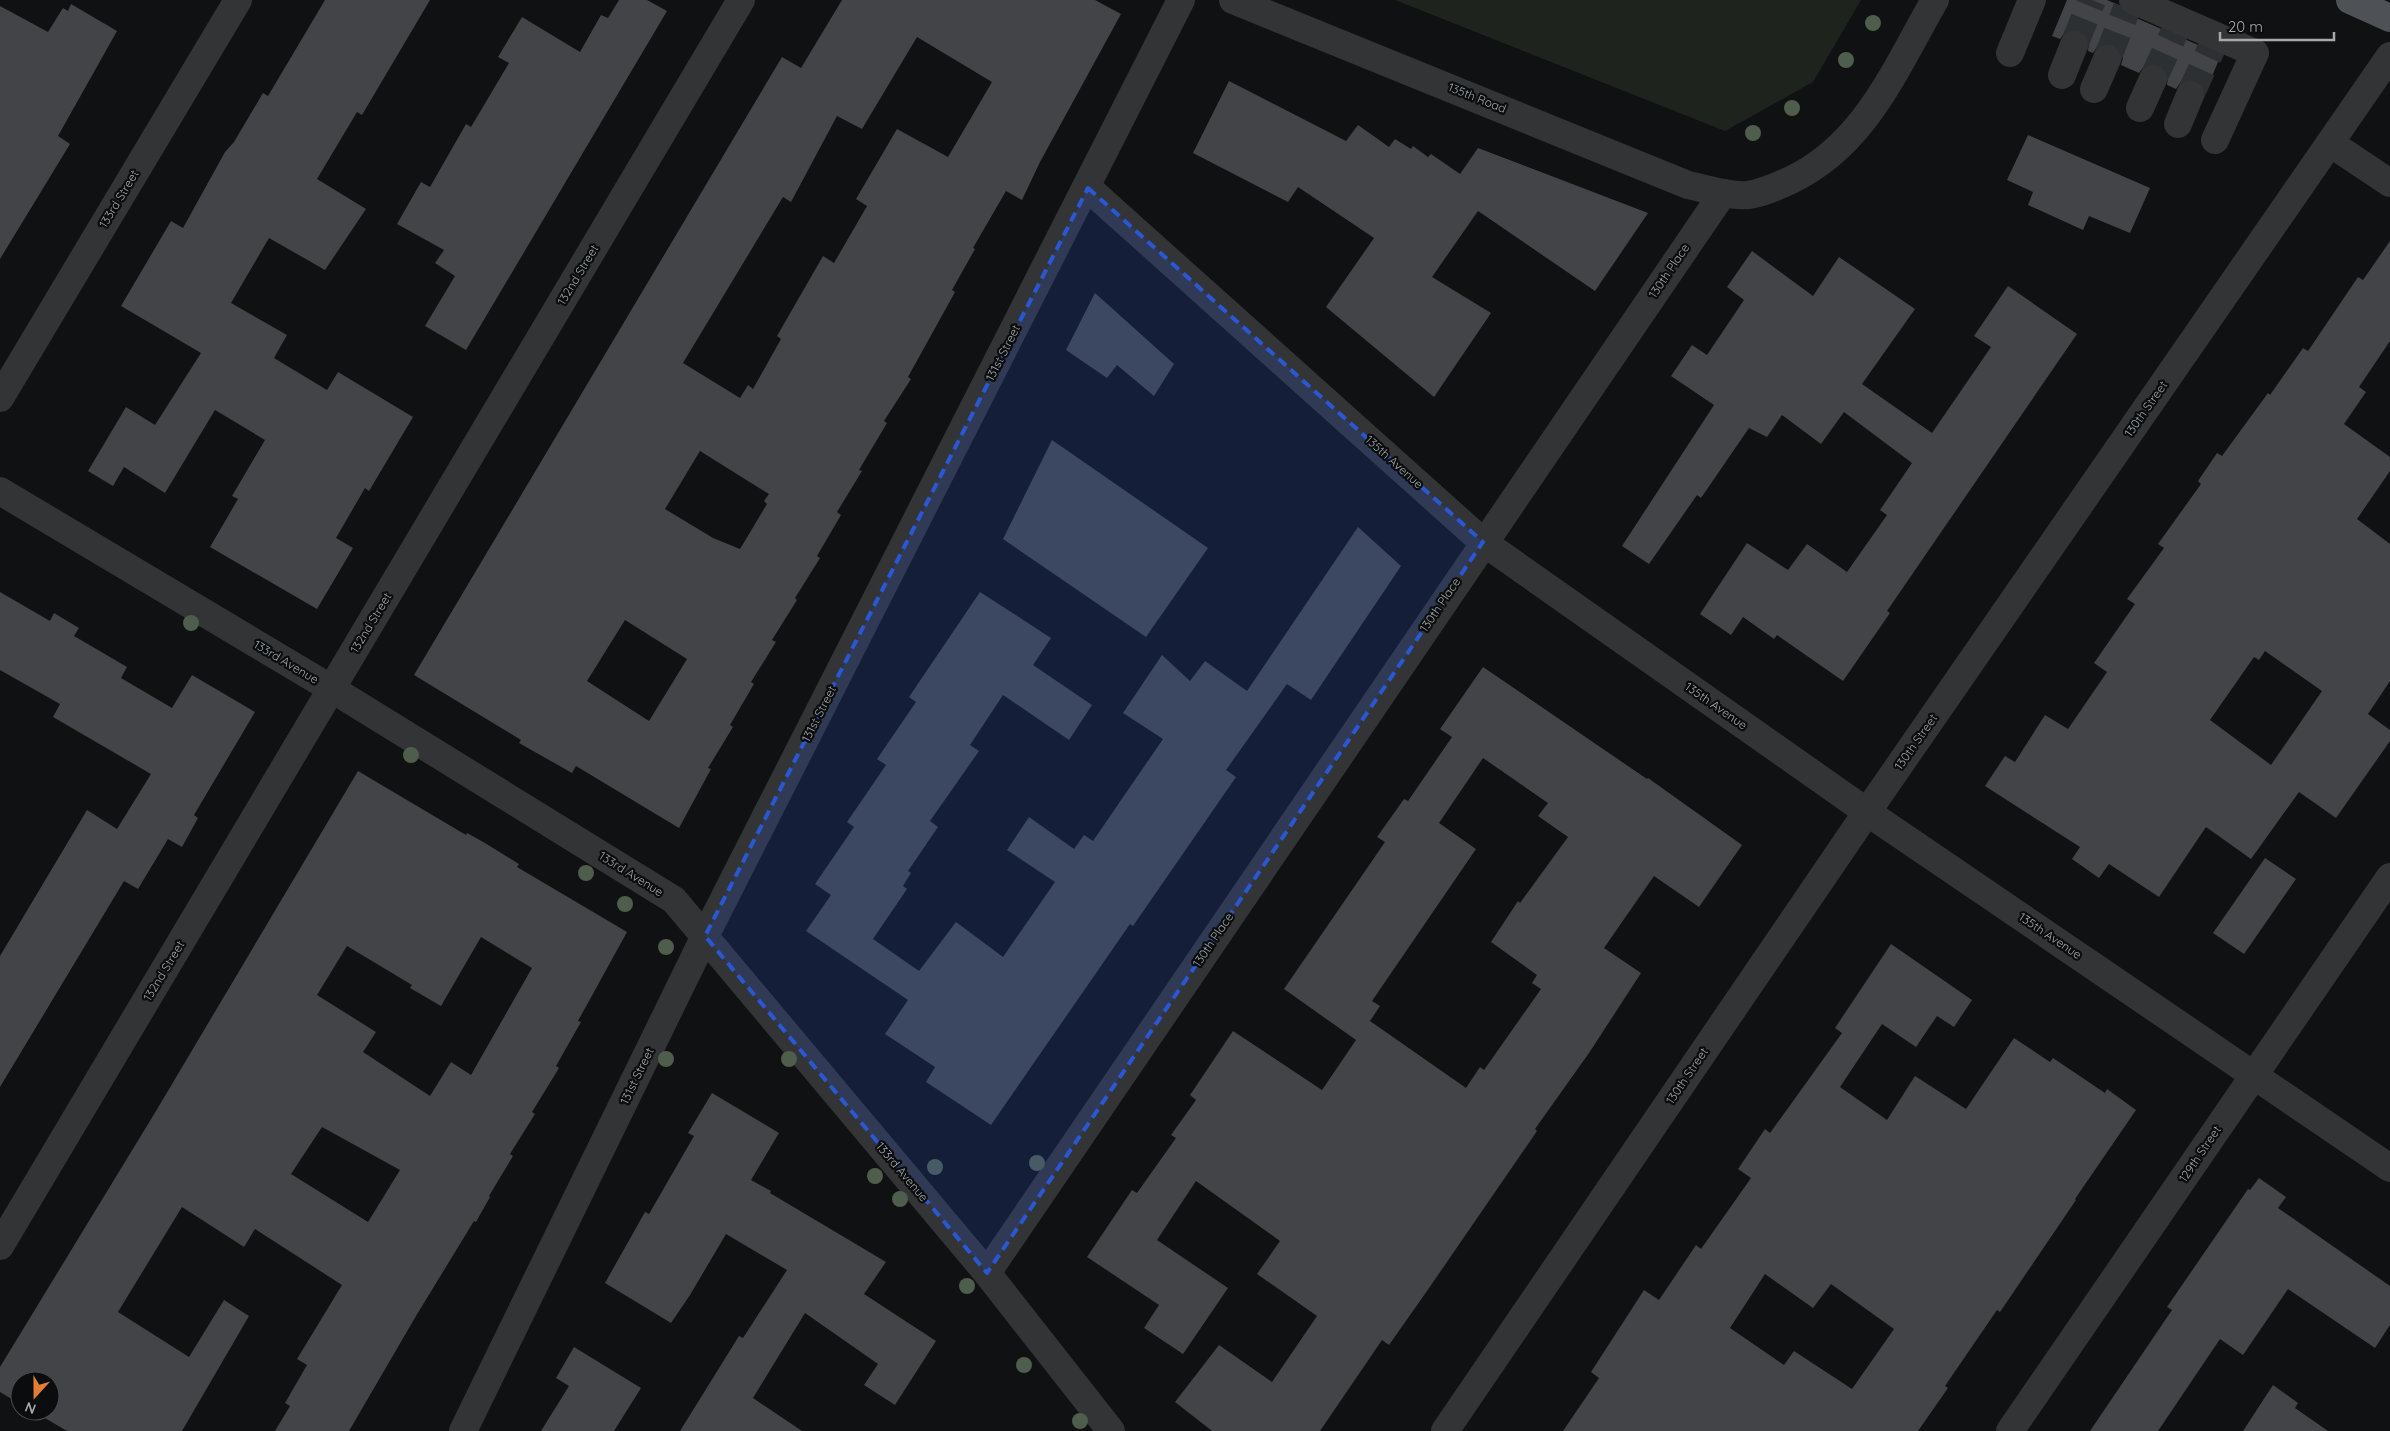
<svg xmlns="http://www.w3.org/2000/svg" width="2390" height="1431" font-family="Quicksand,sans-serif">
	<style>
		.green { fill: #1e241d }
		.building { fill: #424447; fill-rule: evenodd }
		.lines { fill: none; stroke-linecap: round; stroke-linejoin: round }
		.minor-tunnel { stroke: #2d3032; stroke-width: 28; stroke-dasharray: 28 14; stroke-linecap: butt }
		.minor { stroke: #323436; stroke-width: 28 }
		.major { stroke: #4e5155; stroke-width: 28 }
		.tree { fill: #4e5d4c }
		.marked { fill: #2a57d4; fill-opacity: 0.2; stroke: #2a57d4; stroke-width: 4; stroke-dasharray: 10 6; stroke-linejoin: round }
		.labels { text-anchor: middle; stroke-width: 4.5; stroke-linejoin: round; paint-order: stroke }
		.street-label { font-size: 12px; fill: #a3abb1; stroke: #0b0c0d }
	</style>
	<rect width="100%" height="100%" fill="#101112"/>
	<polygon class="green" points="1395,0 1861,0 1813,82 1725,131"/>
	<g class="building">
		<polygon points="325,0 430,0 362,115 357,112 317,179 366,209 325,270 269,238 231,303 287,335 274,358 327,390 338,372 413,417 369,491 365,488 336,538 353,548 317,609 210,547 238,499 232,496 265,440 215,410 165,493 124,467 113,486 88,471 126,407 155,425 201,353 121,306 171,221 183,228 225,152 234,142 263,93 268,96"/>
		<polygon points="619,0 647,0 667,11 466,350 425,326 455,276 435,263 444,250 397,224 421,182 430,187 466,124 471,127 509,63 498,57 522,17 580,52 601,15 608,18"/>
		<path d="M842,0H1095L1121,14L1040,162L1022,200L1006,191L973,248L975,249L952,290L955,292L908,377L911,379L884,421L887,423L859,470L862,471L837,512L841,515L817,556L820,558L795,598L797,600L772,640L776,642L751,682L754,684L730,725L733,727L708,768L711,769L679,828L576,766L572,773L519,743L521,740L414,675L782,57L801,68ZM917,37L992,82L948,157L897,129L856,199L867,206L834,263L823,256L777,336L781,339L753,389L748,385L740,398L683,363L783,197L791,202L837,116L862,129ZM700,451L769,494L764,501L767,504L740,549L713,538L665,509ZM625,620L687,659L649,721L587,681Z"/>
		<polygon points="2067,0 2107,0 2119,5 2127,14 2221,55 2205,93 2202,85 2196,80 2187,80 2180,83 2176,89 2167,85 2168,77 2166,70 2159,65 2152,63 2144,66 2139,73 2121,65 2123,58 2120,50 2113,45 2105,44 2097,47 2093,53 2088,51 2089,43 2087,36 2079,30 2071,30 2065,32 2060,39 2052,36"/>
		<polygon points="71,4 117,31 58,136 70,144 0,259 0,6 48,32 63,8 68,11"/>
		<polygon points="1229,81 1346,141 1358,125 1389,147 1395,139 1411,149 1413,146 1428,157 1431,154 1460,174 1478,148 1648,213 1595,291 1478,211 1432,277 1491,313 1434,397 1326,307 1374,238 1298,187 1288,202 1193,153"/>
		<polygon points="2028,135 2150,188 2130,233 2089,216 2083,230 2028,205 2033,192 2007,180"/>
		<path d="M2390,241V341L2359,387L2366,392L2344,424L2390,457V471L2357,519L2390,544V681L2368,714L2390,730V741L2336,818L2299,792L2251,859L2206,827L2159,897L2109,864L2099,878L2072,859L2080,847L1985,786L2005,756L2015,762L2045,715L2068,729L2107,672L2094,663L2135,604L2127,599L2164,548L2158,544L2201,484L2198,481L2217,453L2222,456L2268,393L2270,395L2303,348L2308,351L2358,277L2363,280ZM2265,651L2322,691L2271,765L2210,720L2254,657L2259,660Z"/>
		<polygon points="1752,251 1813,296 1839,257 1915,309 1862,384 1932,433 1991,347 1974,336 2008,286 2077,334 1887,611 1890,613 1843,681 1777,635 1774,639 1743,617 1731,635 1700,614 1747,543 1788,570 1807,544 1847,572 1887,515 1880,510 1912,463 1844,412 1821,444 1782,415 1767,437 1749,428 1701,498 1697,495 1649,564 1622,546 1714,405 1671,376 1692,345 1707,355 1744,300 1727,287"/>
		<polygon points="1095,293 1174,364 1154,396 1117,365 1107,378 1066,350"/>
		<polygon points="1052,440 1208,548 1146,637 1003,539"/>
		<polygon points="1358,527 1401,566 1311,700 1287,684 1226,770 1236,777 1133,926 1130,924 991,1125 926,1082 935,1067 885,1034 908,1000 806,931 831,895 815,884 854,827 847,822 886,765 877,759 916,702 909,697 980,592 1051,638 1033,665 1092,705 1069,740 1003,695 970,745 979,751 930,821 938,827 908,871 911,873 903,886 907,889 873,939 919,971 956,922 1003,957 1055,882 1007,850 1029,817 1074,849 1084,835 1093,841 1163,739 1123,713 1162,655 1190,681 1205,661 1247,691"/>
		<polygon points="0,592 50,621 54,613 79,628 74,636 127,667 121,678 172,708 192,675 255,712 194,815 198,818 182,847 168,839 138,889 124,881 0,1087 0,956 87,810 117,829 151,774 53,717 60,704 0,670"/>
		<path d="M1483,667L1647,779L1648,778L1742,845L1699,907L1654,876L1604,948L1641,973L1589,1053L1535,1129L1537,1131L1427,1291L1389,1345L1382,1340L1320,1431H1212L1175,1402L1219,1345L1272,1382L1317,1316L1257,1274L1280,1241L1196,1181L1157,1240L1228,1288L1183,1354L1144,1328L1159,1305L1087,1257L1132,1190L1137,1193L1176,1138L1171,1135L1196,1100L1190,1095L1233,1031L1322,1090L1356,1040L1284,989L1385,842L1377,837L1404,799L1408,801L1452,737L1440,729ZM1483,758L1548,803L1538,816L1568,837L1520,903L1518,901L1491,942L1537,975L1532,983L1541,989L1484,1070L1480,1067L1466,1088L1370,1021L1380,1006L1372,1001L1476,849L1439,823Z"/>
		<path d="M358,771L466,835L467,833L485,843L519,864L517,867L627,932L578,1021L581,1022L556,1066L559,1068L532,1112L535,1114L510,1154L513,1156L489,1196L490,1197L476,1222L474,1221L416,1316L349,1431H275L290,1406L285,1403L307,1365L297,1359L342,1285L255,1229L244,1247L182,1207L118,1312L189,1357L224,1300L249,1316L182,1431H67L33,1411H50V1381H20V1404L0,1392V1367L156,1111ZM481,937L532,968L471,1075L451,1062L430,1096L363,1052L376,1032L317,995L347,946L412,985L410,988L441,1006ZM322,1127L400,1170L368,1222L291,1174Z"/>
		<polygon points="2265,858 2296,879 2244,954 2213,933"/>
		<path d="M1891,944L1972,1000L1954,1027L1937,1016L1916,1047L1882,1024L1840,1087L1887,1120L1915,1076L1966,1109L2014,1038L2050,1062L2053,1058L2105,1093L2107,1089L2136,1110L2075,1199L2076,1200L2000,1312L1997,1310L1945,1386L1948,1388L1918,1431H1563L1599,1378L1591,1372L1644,1290L1659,1300L1696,1245L1701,1249L1751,1178L1738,1169L1765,1129L1770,1133L1842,1033L1835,1028ZM1765,1274L1813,1308L1831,1284L1894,1329L1852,1389L1794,1351L1784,1365L1730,1328Z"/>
		<polygon points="712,1093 779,1133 751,1180 771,1191 770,1193 886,1262 864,1294 936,1341 895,1405 864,1385 878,1364 805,1313 753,1398 802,1431 680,1431 739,1336 743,1338 787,1270 726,1234 690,1295 671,1323 605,1283 645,1212 649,1214 694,1136 688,1133"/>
		<polygon points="2259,1178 2286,1197 2278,1208 2390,1286 2390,1325 2375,1348 2288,1289 2243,1355 2220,1339 2158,1431 2090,1431 2172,1310 2167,1307 2248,1189 2250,1190"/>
		<polygon points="574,1347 641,1388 614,1431 541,1431 569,1386 556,1378"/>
		<polygon points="2273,1385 2298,1403 2295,1408 2328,1431 2243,1431"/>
	</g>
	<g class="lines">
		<g class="minor-tunnel">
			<polyline points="2074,45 2092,0"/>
			<polyline points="2107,59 2127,8"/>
			<polyline points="2153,79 2176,29"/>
			<polyline points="2190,95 2213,45"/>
		</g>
		<g class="minor">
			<path d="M1233,0L1688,185C1707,189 1729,197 1748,195C1763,193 1778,186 1791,180C1866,144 1896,67 1935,0"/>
			<polyline points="2133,0 2255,53 2215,140"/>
			<polyline points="2010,53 2032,0"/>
			<polyline points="2062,75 2074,45"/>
			<polyline points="2094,89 2107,59"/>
			<polyline points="2140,108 2153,79"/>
			<polyline points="2178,124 2190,95"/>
			<polyline points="2330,143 2390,183"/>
			<polyline points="1088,188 1483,542 1867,812 2390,1168"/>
			<polyline points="0,398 238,0"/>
			<polyline points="0,491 332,689 674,900 987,1273 1111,1431"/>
			<polyline points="0,1246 741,0"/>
			<polyline points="987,1273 1723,193"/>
			<polyline points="463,1431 705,936 1181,0"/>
			<polyline points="1445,1431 1867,812 2390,56"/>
			<polyline points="2010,1431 2390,877"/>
		</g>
		<polyline class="major" points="2350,0 2390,18"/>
	</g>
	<g class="tree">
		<circle cx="1873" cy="23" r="8"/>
		<circle cx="1846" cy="60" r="8"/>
		<circle cx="1792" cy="108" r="8"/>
		<circle cx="1753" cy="133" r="8"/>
		<circle cx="191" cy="623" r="8"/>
		<circle cx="411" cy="755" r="8"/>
		<circle cx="586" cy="873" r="8"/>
		<circle cx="625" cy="904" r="8"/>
		<circle cx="666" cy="947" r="8"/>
		<circle cx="666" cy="1059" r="8"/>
		<circle cx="789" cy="1059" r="8"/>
		<circle cx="1037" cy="1163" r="8"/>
		<circle cx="935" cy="1167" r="8"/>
		<circle cx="875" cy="1176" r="8"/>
		<circle cx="900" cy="1199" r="8"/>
		<circle cx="967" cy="1286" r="8"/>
		<circle cx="1024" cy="1365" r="8"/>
		<circle cx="1080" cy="1421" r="8"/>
	</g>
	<path class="marked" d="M1088,188L1483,542L987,1273L705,936Z"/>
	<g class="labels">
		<g class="street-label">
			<text transform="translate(1477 98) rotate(22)" y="4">135th Road</text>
			<text transform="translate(119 199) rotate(-59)" y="4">133rd Street</text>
			<text transform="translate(1669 271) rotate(-56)" y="4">130th Place</text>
			<text transform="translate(578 275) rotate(-59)" y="4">132nd Street</text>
			<text transform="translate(1003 353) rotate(-63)" y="4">131st Street</text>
			<text transform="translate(2146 409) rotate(-55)" y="4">130th Street</text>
			<text transform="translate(1394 462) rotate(42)" y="4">135th Avenue</text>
			<text transform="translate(1440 605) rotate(-56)" y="4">130th Place</text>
			<text transform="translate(371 623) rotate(-59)" y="4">132nd Street</text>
			<text transform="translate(286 662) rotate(31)" y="4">133rd Avenue</text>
			<text transform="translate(1716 706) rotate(35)" y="4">135th Avenue</text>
			<text transform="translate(819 714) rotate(-63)" y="4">131st Street</text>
			<text transform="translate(1916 742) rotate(-55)" y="4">130th Street</text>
			<text transform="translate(631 874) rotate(32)" y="4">133rd Avenue</text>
			<text transform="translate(2050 936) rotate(34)" y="4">135th Avenue</text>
			<text transform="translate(1213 940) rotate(-56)" y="4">130th Place</text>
			<text transform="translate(164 971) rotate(-59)" y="4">132nd Street</text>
			<text transform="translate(637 1076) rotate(-64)" y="4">131st Street</text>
			<text transform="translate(1687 1076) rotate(-56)" y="4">130th Street</text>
			<text transform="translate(2200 1154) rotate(-56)" y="4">129th Street</text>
			<text transform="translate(902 1172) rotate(50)" y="4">133rd Avenue</text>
		</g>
	</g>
	<g transform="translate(35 1396) rotate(201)"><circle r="24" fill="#0b0c0d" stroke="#484c4f"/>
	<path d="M0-4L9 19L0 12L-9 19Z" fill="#e37c37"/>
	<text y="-8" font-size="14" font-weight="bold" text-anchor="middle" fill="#a3abb1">N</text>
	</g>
	<path d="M2220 32v8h114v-8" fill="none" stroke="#a3abb1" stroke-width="2.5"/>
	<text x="2228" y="32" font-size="15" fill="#a3abb1" stroke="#0b0c0d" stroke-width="4" paint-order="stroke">20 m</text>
</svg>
